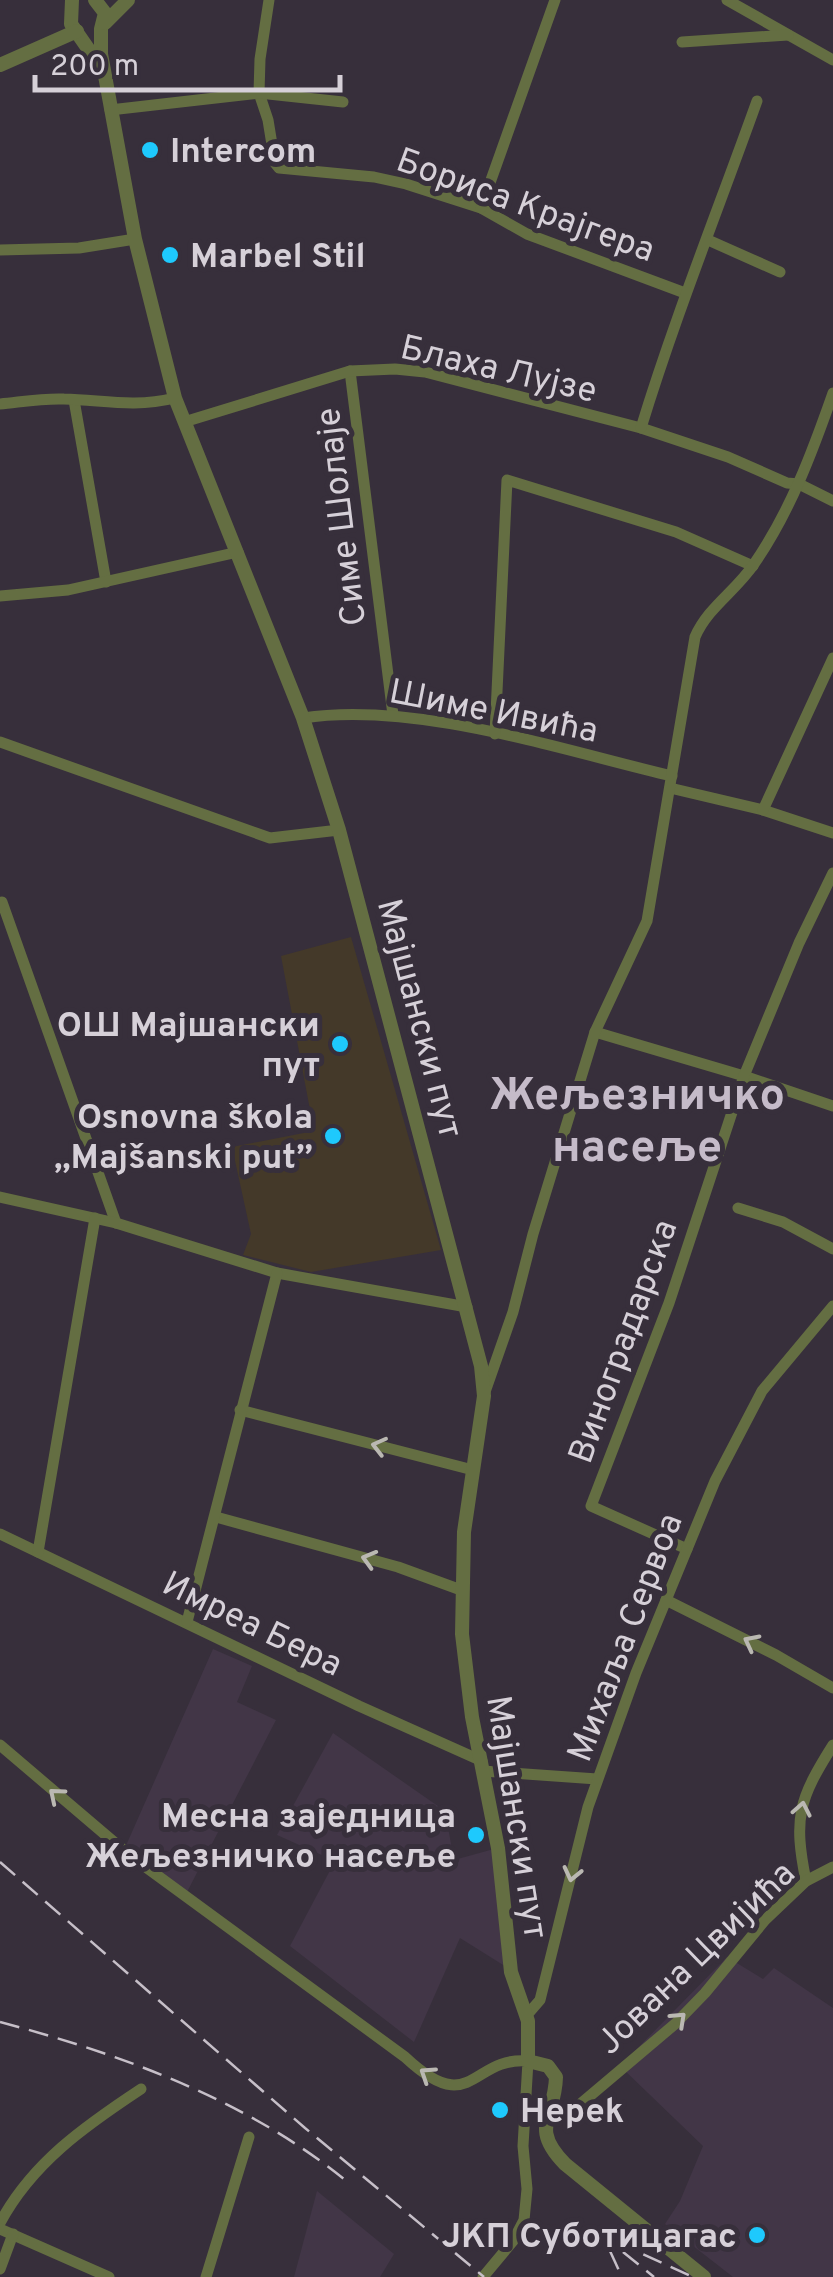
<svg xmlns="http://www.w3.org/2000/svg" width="833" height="2277" font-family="Overpass,sans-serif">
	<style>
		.built { fill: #423647 }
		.education { fill: #443929 }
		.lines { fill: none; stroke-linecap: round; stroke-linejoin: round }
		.minor { stroke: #646e42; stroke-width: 11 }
		.tertiary { stroke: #646e42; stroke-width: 14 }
		.rail { stroke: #c6bfc8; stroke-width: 2.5; stroke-dasharray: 20 10; stroke-linecap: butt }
		.oneway { stroke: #bab8b2 }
		.poi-dot { fill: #1ec9fd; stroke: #372f3b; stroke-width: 4 }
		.labels { text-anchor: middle; stroke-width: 10; stroke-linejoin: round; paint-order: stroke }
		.poi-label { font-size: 35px; font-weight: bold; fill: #d6d0d8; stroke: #372f3b; text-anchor: end }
		.street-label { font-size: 35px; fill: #d6d0d8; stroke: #372f3b }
		.district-label { font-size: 45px; font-weight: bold; fill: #c5bbc9; stroke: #372f3b }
	</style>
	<rect width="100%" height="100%" fill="#372f3b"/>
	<g class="built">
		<polygon points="213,1649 252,1666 237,1702 276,1720 186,1894 124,1850"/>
		<polygon points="333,1733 445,1811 454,1860 494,1849 508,1968 460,1938 414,2042 290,1946 335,1861 277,1835"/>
		<polygon points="727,1957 763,1979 774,1968 833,2008 833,2277 733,2277 665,2224 680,2201 703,2146 620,2066"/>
		<polygon points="317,2191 394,2254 380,2277 294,2277"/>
	</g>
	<polygon class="education" points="351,937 441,1250 311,1272 243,1255 251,1234 232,1147 314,1131 281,956"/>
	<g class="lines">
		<g class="minor">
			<polyline points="269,0 260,59 259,93 268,120 275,163 279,168 374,177 406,184 481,208 527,234 685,293"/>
			<polyline points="727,0 833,60"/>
			<polyline points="682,42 788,35"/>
			<polyline points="110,110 259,93 343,102"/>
			<polyline points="481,208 555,0"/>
			<polyline points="708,240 780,272"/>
			<polyline points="0,250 79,248 135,239"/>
			<polyline points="350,371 393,715"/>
			<polyline points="74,400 106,582"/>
			<path d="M0,404C21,402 43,398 64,399C104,400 133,408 175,398"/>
			<polyline points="184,422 350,371 395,369 425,372 641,428 728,457 787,483 799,484 833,501"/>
			<path d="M641,428C675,317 718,210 757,101"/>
			<polyline points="0,596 68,590 238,552"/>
			<path d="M303,718C416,701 561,750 672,776"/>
			<polyline points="495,734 507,480 676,532 753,566"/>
			<polyline points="0,742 270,838 339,830"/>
			<polyline points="670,788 763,810 833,833"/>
			<polyline points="763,810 833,658"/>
			<polyline points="2,902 116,1223"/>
			<polyline points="595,1032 744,1076 833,1106"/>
			<polyline points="0,1197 116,1223 277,1273 467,1307"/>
			<polyline points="738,1208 783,1222 833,1249"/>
			<path d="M485,1392L513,1312L533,1234L595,1032L647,921L695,637C708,607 736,591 754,564C790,512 812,453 833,393"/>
			<polyline points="240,1410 473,1470"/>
			<polyline points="216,1517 398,1567 461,1590"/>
			<polyline points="0,1534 359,1706 482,1761"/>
			<polyline points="687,1549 591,1506 669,1303 744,1076 799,943 833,873"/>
			<polyline points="38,1552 95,1218"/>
			<polyline points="666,1600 776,1655 833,1688"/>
			<polyline points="187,1622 277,1273"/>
			<path d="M0,1745L128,1854L405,2057C472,2120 471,2056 528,2061L523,2146L527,2189L524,2220L513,2241L483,2277"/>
			<polyline points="483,1771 597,1779"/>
			<path d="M806,1881C793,1817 799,1799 833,1745"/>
			<polyline points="527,2015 540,2000 588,1807 636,1673 715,1481 762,1391 833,1306"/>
			<polyline points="546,2116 557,2116 578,2106 675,2024 705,1993 765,1920 806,1881 833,1867"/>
			<path d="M0,2223C32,2163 85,2126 141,2089"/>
			<polyline points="0,2229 109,2277"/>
			<polyline points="0,2269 13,2234"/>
			<polyline points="206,2277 249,2137"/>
		</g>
		<g class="tertiary">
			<polyline points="72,0 71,24 98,63"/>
			<path d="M95,0L105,13L101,29V54L135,239L175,398L303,718L339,830L481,1366L484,1396L464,1532L462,1634L472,1717L498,1848L511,1972L528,2021V2061L548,2066L556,2077C555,2118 529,2127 565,2164L704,2277"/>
			<polyline points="105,23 128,0"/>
			<polyline points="0,65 77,31"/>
		</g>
		<g class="rail">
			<polyline points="0,1862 305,2128 484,2277"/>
			<path d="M0,2022C121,2054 246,2100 344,2179"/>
			<polyline points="616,2242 693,2277"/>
			<polyline points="610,2251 622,2277"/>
			<polyline points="623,2252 654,2277"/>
		</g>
	</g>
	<defs><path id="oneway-chevron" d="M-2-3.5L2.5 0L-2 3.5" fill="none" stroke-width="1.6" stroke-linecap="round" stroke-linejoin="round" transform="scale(2.5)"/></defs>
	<g class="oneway">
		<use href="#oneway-chevron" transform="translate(379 1446) rotate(-166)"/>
		<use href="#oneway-chevron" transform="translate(369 1559) rotate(-164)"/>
		<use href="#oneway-chevron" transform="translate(751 1642) rotate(-153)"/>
		<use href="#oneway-chevron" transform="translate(56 1795) rotate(-140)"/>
		<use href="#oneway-chevron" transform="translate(802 1809) rotate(-79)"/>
		<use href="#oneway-chevron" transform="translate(572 1874) rotate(103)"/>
		<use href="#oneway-chevron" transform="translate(679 2019) rotate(-43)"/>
		<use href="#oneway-chevron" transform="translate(427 2074) rotate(-147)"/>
	</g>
	<g class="poi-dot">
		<circle cx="150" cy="150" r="10"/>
		<circle cx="170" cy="255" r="10"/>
		<circle cx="340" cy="1044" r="10"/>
		<circle cx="333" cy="1136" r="10"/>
		<circle cx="476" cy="1835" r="10"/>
		<circle cx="500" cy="2110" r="10"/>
		<circle cx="757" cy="2235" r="10"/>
	</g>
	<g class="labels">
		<g class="poi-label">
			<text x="170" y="162" text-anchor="start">Intercom</text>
			<text x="190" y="267" text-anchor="start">Marbel Stil</text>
			<text x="320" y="1036">ОШ Мајшански<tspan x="320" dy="40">пут</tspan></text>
			<text x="313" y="1128">Osnovna škola<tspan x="313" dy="40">„Majšanski put”</tspan></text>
			<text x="456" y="1827">Месна заједница<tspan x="456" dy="40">Жељезничко насеље</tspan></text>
			<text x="520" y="2122" text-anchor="start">Hepek</text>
			<text x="737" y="2247">ЈКП Суботицагас</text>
		</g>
		<g class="street-label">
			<text transform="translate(526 204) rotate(20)" y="12">Бориса Крајгера</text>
			<text transform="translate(499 368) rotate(13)" y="12">Блаха Лујзе</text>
			<text transform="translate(340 517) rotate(-97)" y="12">Симе Шолаје</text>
			<text transform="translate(494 710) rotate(11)" y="12">Шиме Ивића</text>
			<text transform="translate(421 1018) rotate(75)" y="12">Мајшански пут</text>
			<text transform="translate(622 1341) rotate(-70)" y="12">Виноградарска</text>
			<text transform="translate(253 1623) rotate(26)" y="12">Имреа Бера</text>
			<text transform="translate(624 1637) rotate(-69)" y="12">Михаља Сервоа</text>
			<text transform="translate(518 1817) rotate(81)" y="12">Мајшански пут</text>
			<text transform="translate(695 1957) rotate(-44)" y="12">Јована Цвијића</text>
		</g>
		<g class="district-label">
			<text x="637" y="1109">Жељезничко<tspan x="637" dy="52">насеље</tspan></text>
		</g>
	</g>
	<path d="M35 75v15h305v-15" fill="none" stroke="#d6d0d8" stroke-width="5"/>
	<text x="50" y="75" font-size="30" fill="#d6d0d8" stroke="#372f3b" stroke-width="8" paint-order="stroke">200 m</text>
</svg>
